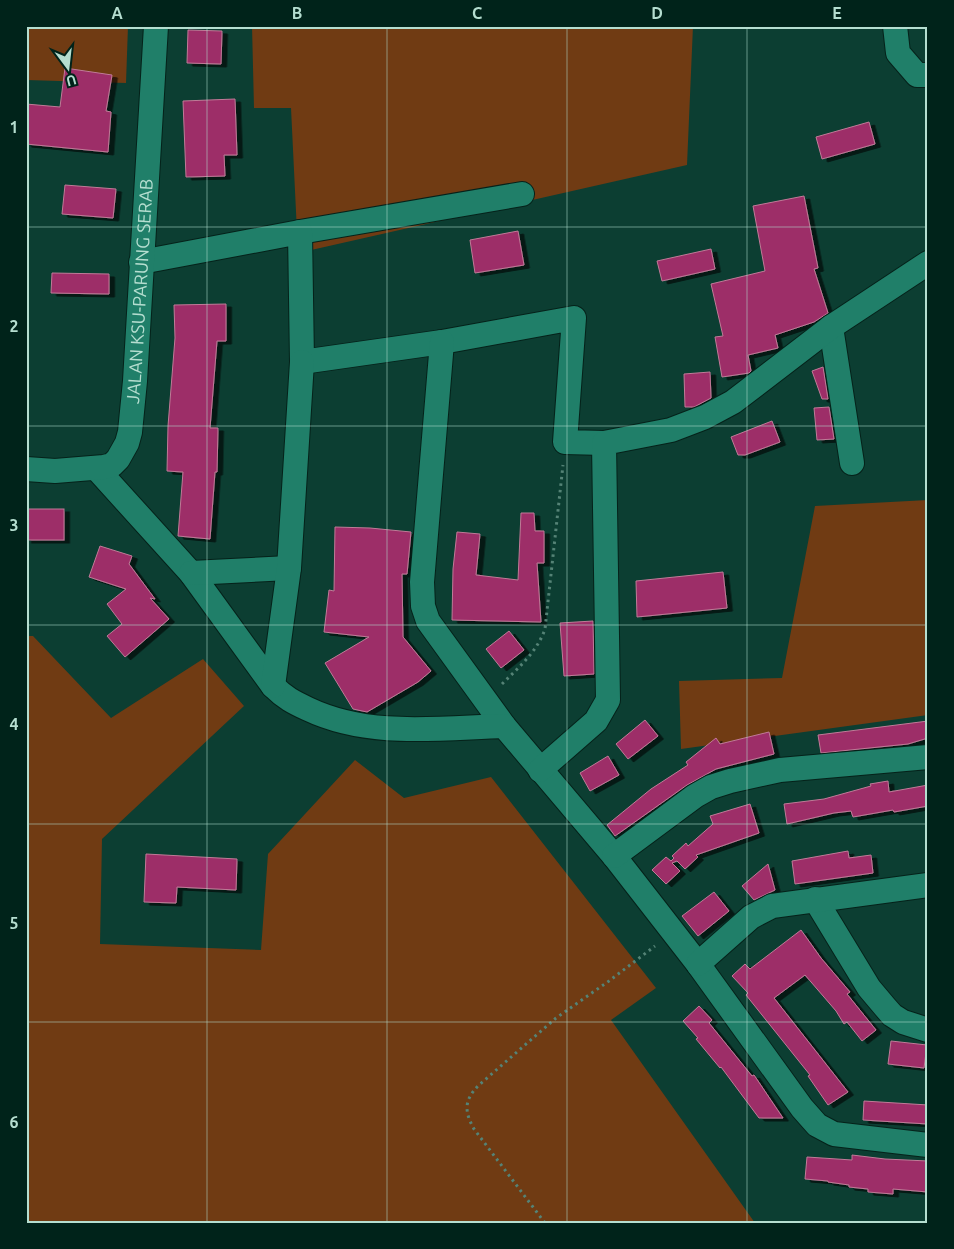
<svg xmlns="http://www.w3.org/2000/svg" width="954" height="1249" font-family="Ubuntu,sans-serif">
	<style>
		.green { fill: #703b13 }
		.building { fill: #9d2d67; stroke: #c07b98; filter: url(#shadow) }
		.lines { fill: none; stroke-linecap: round; stroke-linejoin: round }
		.minor-casing { stroke: #05221a; stroke-width: 26 }
		.path { stroke: #558376; stroke-width: 3; stroke-dasharray: 2.5 4; stroke-linecap: butt }
		.minor { stroke: #207f69; stroke-width: 24 }
		.grid { fill: none; stroke: #b5ded0; stroke-width: 1; stroke-opacity: 0.55 }
		.labels { text-anchor: middle; stroke-width: 5; stroke-linejoin: round; paint-order: stroke }
		.street-label { font-size: 18px; fill: #b5ded0; stroke: #00231a }
		.neatline { fill: none; stroke: #b5ded0; stroke-width: 2 }
		.grid-label { font-size: 16px; text-anchor: middle; font-weight: bold; fill: #b5ded0 }
	</style>
	<defs>
		<filter id="shadow"><feDropShadow dx="5.5" dy="3" stdDeviation="0" flood-color="#0009"/></filter>
	</defs>
	<rect width="100%" height="100%" fill="#0c3e32"/>
	<g class="green">
		<polygon points="26,26 128,26 126,83 26,80"/>
		<polygon points="252,26 693,26 687,165 298,253 291,108 254,108"/>
		<polygon points="928,500 928,715 681,749 679,681 782,678 815,506"/>
		<polygon points="26,636 33,636 111,718 203,659 244,706 102,839 100,944 261,950 268,854 355,760 404,798 491,777 656,988 611,1020 755,1223 26,1223"/>
	</g>
	<g class="building">
		<polygon points="188,30 222,31 221,64 187,63"/>
		<polygon points="65,68 112,75 106,111 111,112 108,152 26,144 26,104 60,107"/>
		<polygon points="235,99 237,155 224,155 225,176 186,177 183,101"/>
		<polygon points="869,122 875,144 822,159 816,137"/>
		<polygon points="65,185 116,189 113,218 62,214"/>
		<polygon points="804,196 818,268 814,269 828,313 814,322 775,335 778,348 748,355 751,371 749,373 722,377 715,337 723,336 711,284 765,271 753,206"/>
		<polygon points="518,231 524,265 475,273 470,240"/>
		<polygon points="711,249 715,269 662,281 657,261"/>
		<polygon points="52,273 109,274 109,294 51,293"/>
		<polygon points="226,304 226,341 217,341 210,428 218,428 217,472 215,472 210,539 178,536 183,472 167,471 168,426 175,338 174,305"/>
		<polygon points="823,367 828,399 822,399 812,371"/>
		<polygon points="710,372 711,398 694,407 685,407 684,374"/>
		<polygon points="829,407 834,439 817,440 814,408"/>
		<polygon points="772,421 780,442 745,455 738,455 731,437"/>
		<rect x="26" y="509" width="38" height="31"/>
		<polygon points="521,513 534,513 535,531 544,531 544,563 537,563 541,622 452,620 453,569 457,532 480,534 476,575 518,580"/>
		<polygon points="335,527 370,528 411,532 407,574 402,574 403,637 431,671 418,682 367,712 353,709 325,663 369,637 324,632 329,590 334,591"/>
		<polygon points="100,546 132,556 129,564 155,599 150,598 169,619 125,657 107,636 122,624 107,604 126,589 89,577"/>
		<polygon points="723,572 727,608 637,617 636,581"/>
		<polygon points="593,621 594,674 564,676 560,623"/>
		<polygon points="509,631 524,650 501,668 486,649"/>
		<polygon points="645,720 658,736 628,759 616,744"/>
		<polygon points="928,721 928,738 908,744 821,753 818,735"/>
		<polygon points="769,732 774,754 716,769 687,785 615,836 607,825 651,789 688,765 686,762 716,738 720,744"/>
		<polygon points="608,756 619,775 590,791 580,773"/>
		<polygon points="888,781 889,792 928,785 928,806 894,812 893,810 853,817 851,811 834,813 787,824 784,804 824,799 871,786 870,784"/>
		<polygon points="750,804 759,833 696,855 698,857 685,869 677,861 672,863 680,871 666,884 652,870 666,857 671,861 674,858 672,856 686,843 688,846 713,824 710,816"/>
		<polygon points="848,851 849,858 871,855 873,873 795,884 792,861"/>
		<polygon points="146,854 237,859 236,890 177,887 176,903 144,902"/>
		<polygon points="768,864 775,890 754,900 742,886"/>
		<polygon points="714,892 729,911 698,936 682,916"/>
		<polygon points="801,930 821,958 850,992 847,994 876,1030 862,1041 847,1022 844,1024 836,1011 805,975 774,998 848,1092 828,1105 808,1076 810,1075 746,995 748,993 732,976 745,964 750,969"/>
		<polygon points="699,1006 712,1020 709,1023 752,1076 754,1075 783,1118 759,1118 721,1067 720,1068 696,1039 698,1038 683,1021"/>
		<polygon points="891,1041 927,1045 924,1068 888,1064"/>
		<polygon points="864,1101 928,1105 928,1124 863,1120"/>
		<polygon points="852,1155 885,1159 928,1161 928,1192 893,1189 893,1194 868,1192 868,1189 849,1187 849,1185 828,1182 828,1181 805,1179 807,1157 852,1160"/>
	</g>
	<g class="lines">
		<defs>
			<g id="minor">
				<polyline points="895,26 898,53 917,75 928,75"/>
				<polyline points="300,232 522,194"/>
				<polyline points="141,262 300,232 302,362 442,342 574,318 565,442 604,443"/>
				<polyline points="831,327 852,463"/>
				<polyline points="442,342 422,582 423,606 428,621 504,726"/>
				<path d="M96,468L191,573L273,686C285,698 293,702 308,709C369,738 438,728 504,726L614,856L698,964L802,1108L817,1125L834,1134L928,1145"/>
				<path id="s1" d="M26,469L55,471L104,467L112,465L118,459L127,443L130,432L135,381L156,26"/>
				<polyline points="191,573 289,568"/>
				<polyline points="273,686 289,568 302,362"/>
				<polyline points="540,770 596,721 608,700 604,443 671,430 705,417 733,402 831,327 928,263"/>
				<polyline points="614,856 695,796 711,787 730,781 780,770 928,757"/>
				<polyline points="815,899 869,988 885,1007 892,1015 903,1022 928,1030"/>
				<polyline points="698,964 751,917 772,906 928,885"/>
			</g>
		</defs>
		<use href="#minor" class="minor-casing"/>
		<g class="path">
			<path d="M502,684C519,667 537,652 545,629L563,465"/>
			<path d="M545,1223L474,1129C464,1111 464,1100 479,1085L556,1018L609,981L655,946"/>
		</g>
		<use href="#minor" class="minor"/>
	</g>
	<path class="grid" d="M207,26V1223M387,26V1223M567,26V1223M747,26V1223M26,227H928M26,426H928M26,625H928M26,824H928M26,1022H928"/>
	<g class="labels">
		<g class="street-label">
			<text dy="6" stroke="none"><textPath href="#s1" startOffset="266">JALAN KSU-PARUNG SERAB</textPath></text>
		</g>
	</g>
	<rect width="954" height="1249" fill="none" stroke="#00231a" stroke-width="55"/>
	<g transform="translate(68 68) rotate(165)" stroke="#00231a" stroke-width="4" paint-order="stroke">
	<path d="M0-4L9 19L0 12L-9 19Z" fill="#b5ded0"/>
	<text y="-8" font-size="14" font-weight="bold" text-anchor="middle" fill="#b5ded0">U</text>
	</g>
	<rect x="28" y="28" width="898" height="1194" class="neatline"/>
	<g class="grid-label">
		<text x="117" y="19">A</text>
		<text x="297" y="19">B</text>
		<text x="477" y="19">C</text>
		<text x="657" y="19">D</text>
		<text x="837" y="19">E</text>
		<text x="14" y="133">1</text>
		<text x="14" y="332">2</text>
		<text x="14" y="531">3</text>
		<text x="14" y="730">4</text>
		<text x="14" y="929">5</text>
		<text x="14" y="1128">6</text>
	</g>
</svg>
